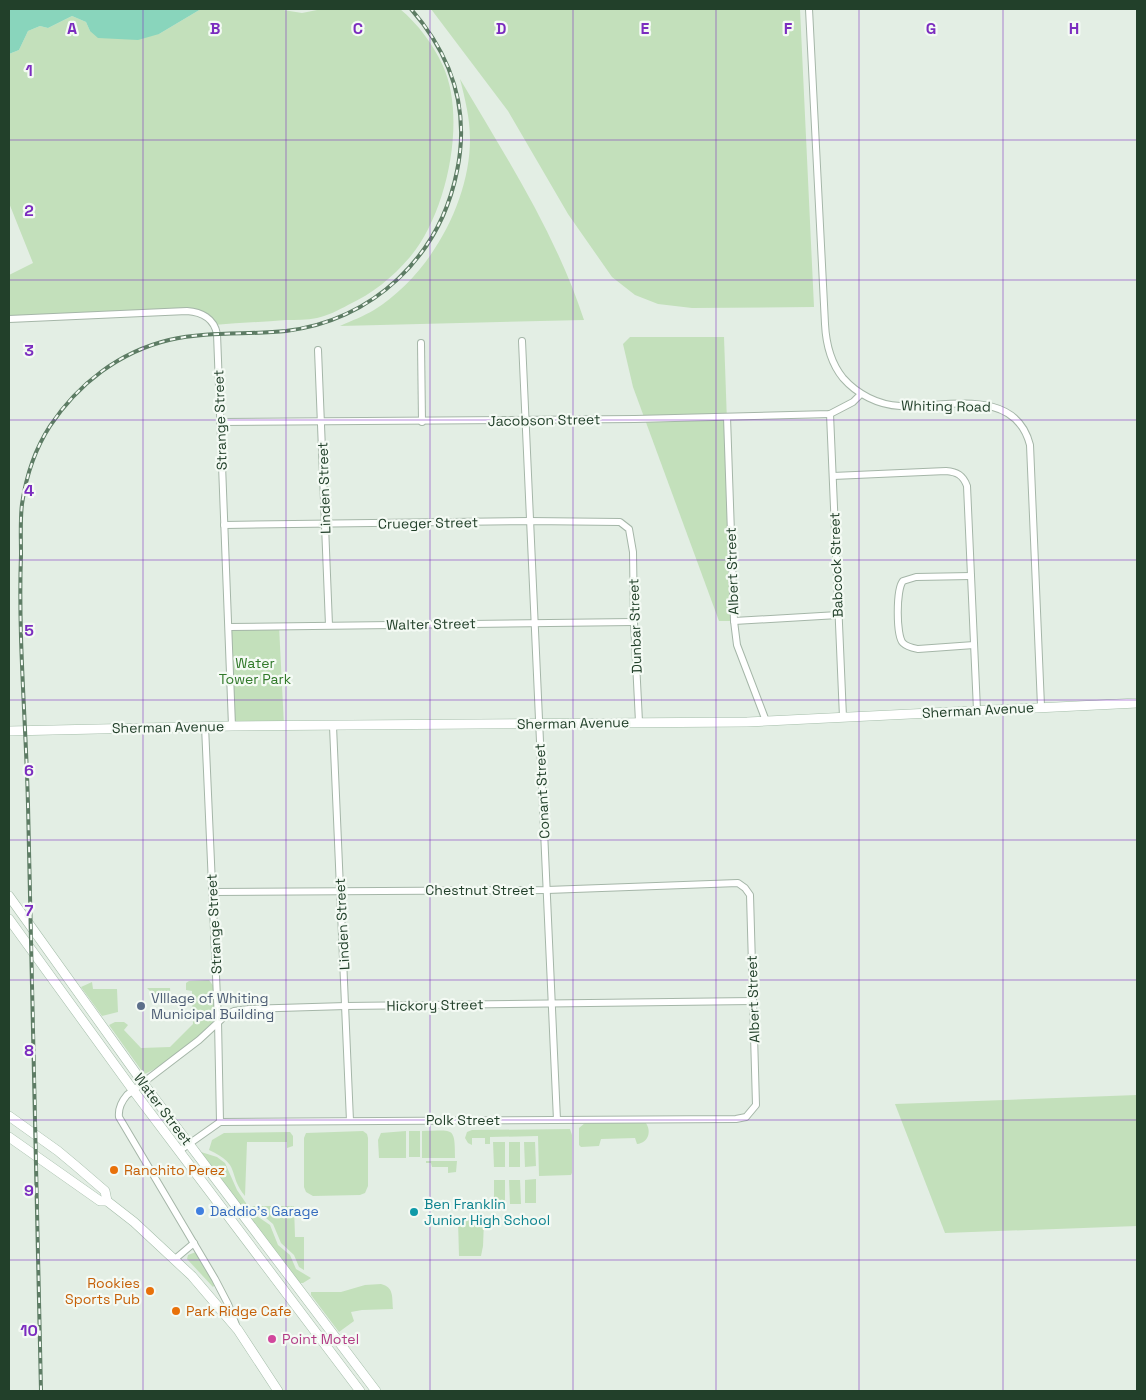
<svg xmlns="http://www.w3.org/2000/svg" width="1146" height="1400" font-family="'Space Grotesk',sans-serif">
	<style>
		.green { fill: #c3e0bb }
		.water { fill: #89d5bc }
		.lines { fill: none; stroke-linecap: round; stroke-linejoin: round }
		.street-casing { stroke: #a5b6a8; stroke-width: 8 }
		.secondary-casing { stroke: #a4bda9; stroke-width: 10 }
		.street { stroke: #fff; stroke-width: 6 }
		.secondary { stroke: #fff; stroke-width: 9 }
		.rail-casing { stroke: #5d7c64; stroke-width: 4 }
		.rail { stroke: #f4faf4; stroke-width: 2; stroke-dasharray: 5.5; stroke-linecap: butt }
		.grid { fill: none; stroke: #7b2cbf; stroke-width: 1; stroke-opacity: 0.55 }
		.service-dot { fill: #5c6f8a; stroke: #f4faf4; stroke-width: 2 }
		.food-dot { fill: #e8710a; stroke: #f4faf4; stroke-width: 2 }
		.shop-dot { fill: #3f7fe0; stroke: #f4faf4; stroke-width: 2 }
		.culture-dot { fill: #0f9aa8; stroke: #f4faf4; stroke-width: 2 }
		.hotel-dot { fill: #d1479c; stroke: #f4faf4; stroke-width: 2 }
		.labels { text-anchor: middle; stroke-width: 4.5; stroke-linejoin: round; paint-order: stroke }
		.street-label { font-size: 14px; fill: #22402a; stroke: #f4faf4 }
		.park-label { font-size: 14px; fill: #31792a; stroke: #f4faf4 }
		.service-label { font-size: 14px; fill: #4e5e75; stroke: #f4faf4; text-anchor: start }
		.food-label { font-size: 14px; fill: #c56008; stroke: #f4faf4; text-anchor: start }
		.culture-label { font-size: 14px; fill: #0d838f; stroke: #f4faf4; text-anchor: start }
		.shop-label { font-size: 14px; fill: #366cbe; stroke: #f4faf4; text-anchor: start }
		.hotel-label { font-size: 14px; fill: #b23c85; stroke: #f4faf4; text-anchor: start }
		.grid-label { font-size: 16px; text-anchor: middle; font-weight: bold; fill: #7b2cbf; stroke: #f4faf4; stroke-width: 4.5; stroke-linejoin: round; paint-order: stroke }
	</style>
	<rect width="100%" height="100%" fill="#e3eee4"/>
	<g class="green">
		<path d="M201,9H277L302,13L322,9H400C418,24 433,44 443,66C467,119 447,213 410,257C393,277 372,294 348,305C339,310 327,316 317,318C307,320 296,320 286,320C262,322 238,323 214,325L199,314L9,319V275L33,263L9,203V54L19,50L28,31L40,26L48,28L72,16L86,22L90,31L159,34Z"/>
		<polygon points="431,9 800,9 814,307 692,308 658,304 635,295 612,277 568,214 508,111"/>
		<path d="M460,79C506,157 556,234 584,320L340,326C351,321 364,316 374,310C429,276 470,203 470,139C470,118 465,99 460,79Z"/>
		<polygon points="630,337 724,337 734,621 719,621 633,387 623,344"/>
		<polygon points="279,626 284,726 232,726 229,627"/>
		<path d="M209,980L214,987C215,997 218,1013 213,1022C207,1032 155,1072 144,1074L109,1025L115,1022H124L128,1025L124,1030L141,1048L170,1047L193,1024L192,991L186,990V983L189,981Z"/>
		<polygon points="92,982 93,989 117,989 118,1012 102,1016 81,987"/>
		<polygon points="147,988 170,988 171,1001 161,1002"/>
		<polygon points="1137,1095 1137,1226 945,1233 895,1104"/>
		<path d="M595,1122H645C652,1130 649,1143 637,1144L635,1138L601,1139L599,1146L581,1147L579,1145V1128L585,1123Z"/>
		<polygon points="570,1129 572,1135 572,1173 571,1175 539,1176 538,1136 490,1137 490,1144 485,1144 485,1138 472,1138 472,1145 468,1143 465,1138 467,1132 472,1130"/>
		<polygon points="363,1131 367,1134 368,1138 368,1186 365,1193 360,1195 313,1196 306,1192 304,1187 304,1138 306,1133"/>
		<polygon points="406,1131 406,1158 379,1158 378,1140 381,1133"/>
		<rect x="409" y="1131" width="11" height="26"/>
		<path d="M422,1131C453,1131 455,1125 455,1158H422Z"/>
		<path d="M290,1132L293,1136V1146L287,1148V1142H247L245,1196C227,1174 242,1165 209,1150L212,1140L224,1133Z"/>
		<polygon points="493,1142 505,1142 505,1167 494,1167"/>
		<rect x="509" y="1142" width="11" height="25"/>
		<polygon points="524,1142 535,1142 536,1166 525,1167"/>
		<polygon points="201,1152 217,1157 225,1163 237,1190 250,1209 254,1214 270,1225 278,1245 290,1255 296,1269 311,1278 303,1283 299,1283"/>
		<polygon points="426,1161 457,1161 456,1172 448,1173 448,1167 432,1167 431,1163 426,1163"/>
		<polygon points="536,1179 536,1203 525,1203 525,1180"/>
		<rect x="494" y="1180" width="11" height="24"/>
		<polygon points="509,1180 520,1180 521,1204 510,1204"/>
		<polygon points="252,1206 294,1206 295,1237 304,1237 304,1270 299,1267 294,1255 281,1243 273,1224"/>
		<polygon points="458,1220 484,1221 483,1246 481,1256 459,1256"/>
		<polygon points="196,1252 215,1285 213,1287 187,1259 188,1255"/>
		<path d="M381,1284C394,1287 392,1297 393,1309L362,1310L351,1312L354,1321L339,1332L311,1295V1292H341L365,1285Z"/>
	</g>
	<polygon class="water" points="9,9 201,9 159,34 138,40 98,38 90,31 86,22 72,16 48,28 40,26 28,31 19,50 9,54"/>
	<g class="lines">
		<defs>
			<g id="street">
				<path d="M809,9L825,324C826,344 830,362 843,378C857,394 878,405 900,406C945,408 1015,386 1030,445L1041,706"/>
				<path d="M9,319L187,311C201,312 214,318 217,334L232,726"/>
				<polyline points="522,341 557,1120"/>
				<polyline points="421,343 422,422"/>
				<polyline points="318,350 329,625"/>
				<polyline points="830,414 843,717"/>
				<polyline points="727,417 734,621 737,645 766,721"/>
				<polyline points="220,422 635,419 830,414 853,402 861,394"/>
				<path d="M833,476L946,471C957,472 963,475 967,486L977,710"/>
				<polyline points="224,525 529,521 620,522 629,529 633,552 634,622 639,722"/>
				<path d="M971,576L916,577L903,581C896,589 896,636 903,643C907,647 913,648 918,649L974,645"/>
				<polyline points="734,621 838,615"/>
				<polyline points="229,627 634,622"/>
				<polyline points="205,726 218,1021 220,1122"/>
				<polyline points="333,726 350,1121"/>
				<polyline points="179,1151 220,1122 736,1119 746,1117 756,1105 750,895 745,888 738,883 547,890 213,892"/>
				<polyline points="175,1259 194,1243"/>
				<path d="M236,1325L228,1304L215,1279L119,1117C118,1108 121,1102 127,1095L199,1040L226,1015L234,1011L249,1009L346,1006L753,1001"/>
			</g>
			<g id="secondary">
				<polyline points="9,731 232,726 747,722 1137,703"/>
				<polyline points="9,896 143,1083 376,1391"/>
				<polyline points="9,919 133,1090 360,1391"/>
				<polyline points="9,1116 58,1151 76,1166 105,1191 107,1201"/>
				<polyline points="9,1137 100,1201 107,1201 134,1222 192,1276 238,1330 278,1391"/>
			</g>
		</defs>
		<use href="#street" class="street-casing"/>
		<use href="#secondary" class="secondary-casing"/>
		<use href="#street" class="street"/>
		<use href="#secondary" class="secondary"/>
		<defs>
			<path id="rail" d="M41,1391C37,1196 33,1001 28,805C26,722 18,638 21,555C21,538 20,521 22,504C26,477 35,449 50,426C78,384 119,352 169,340C208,331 247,335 286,331C373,320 440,257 457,171C470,109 452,56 411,9"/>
		</defs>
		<use href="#rail" class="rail-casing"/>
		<use href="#rail" class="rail"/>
	</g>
	<path class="grid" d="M143,9V1391M286,9V1391M430,9V1391M573,9V1391M716,9V1391M859,9V1391M1003,9V1391M9,140H1137M9,280H1137M9,420H1137M9,560H1137M9,700H1137M9,840H1137M9,980H1137M9,1120H1137M9,1260H1137"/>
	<circle class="service-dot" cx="141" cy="1006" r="5"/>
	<g class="food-dot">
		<circle cx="114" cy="1170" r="5"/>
		<circle cx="150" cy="1291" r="5"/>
		<circle cx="176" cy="1311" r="5"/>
	</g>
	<circle class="shop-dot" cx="200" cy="1211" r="5"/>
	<circle class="culture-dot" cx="414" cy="1212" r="5"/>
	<circle class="hotel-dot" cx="272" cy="1339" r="5"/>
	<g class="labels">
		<g class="street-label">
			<text transform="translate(946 406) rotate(1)" y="5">Whiting Road</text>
			<text transform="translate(220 420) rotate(-92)" y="5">Strange Street</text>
			<text transform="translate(544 420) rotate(-1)" y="5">Jacobson Street</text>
			<text transform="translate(324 488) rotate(-92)" y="5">Linden Street</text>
			<text transform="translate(428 523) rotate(-1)" y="5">Crueger Street</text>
			<text transform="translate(836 565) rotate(-92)" y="5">Babcock Street</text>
			<text transform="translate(732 571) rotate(-92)" y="5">Albert Street</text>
			<text transform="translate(431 624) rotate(-1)" y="5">Walter Street</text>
			<text transform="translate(635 626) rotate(-92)" y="5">Dunbar Street</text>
			<text transform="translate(978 710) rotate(-3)" y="5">Sherman Avenue</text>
			<text transform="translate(573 723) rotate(-1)" y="5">Sherman Avenue</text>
			<text transform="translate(168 727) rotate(-1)" y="5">Sherman Avenue</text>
			<text transform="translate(542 791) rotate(-93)" y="5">Conant Street</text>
			<text x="480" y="895">Chestnut Street</text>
			<text transform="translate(214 924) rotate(-93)" y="5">Strange Street</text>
			<text transform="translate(342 924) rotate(-93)" y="5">Linden Street</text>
			<text transform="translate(753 999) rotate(-92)" y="5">Albert Street</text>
			<text transform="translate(435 1005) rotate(-1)" y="5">Hickory Street</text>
			<text transform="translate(163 1109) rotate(53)" y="5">Water Street</text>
			<text x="463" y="1125">Polk Street</text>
		</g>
		<g class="park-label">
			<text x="255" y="668">Water<tspan x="255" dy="16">Tower Park</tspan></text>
		</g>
		<g class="service-label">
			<text x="151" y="1003">VIllage of Whiting<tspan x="151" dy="16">Municipal Building</tspan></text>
		</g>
		<g class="food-label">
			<text x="124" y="1175">Ranchito Perez</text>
			<text x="140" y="1288" text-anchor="end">Rookies<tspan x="140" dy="16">Sports Pub</tspan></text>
			<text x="186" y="1316">Park Ridge Cafe</text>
		</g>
		<g class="culture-label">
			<text x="424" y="1209">Ben Franklin<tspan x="424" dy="16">Junior High School</tspan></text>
		</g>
		<g class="shop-label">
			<text x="210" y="1216">Daddio's Garage</text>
		</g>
		<g class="hotel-label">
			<text x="282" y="1344">Point Motel</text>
		</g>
	</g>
	<g class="grid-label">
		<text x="72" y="34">A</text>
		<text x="215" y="34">B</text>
		<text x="358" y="34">C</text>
		<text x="501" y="34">D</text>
		<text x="645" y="34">E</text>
		<text x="788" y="34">F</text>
		<text x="931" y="34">G</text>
		<text x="1074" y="34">H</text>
		<text x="29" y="76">1</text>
		<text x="29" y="216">2</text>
		<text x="29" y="356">3</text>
		<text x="29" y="496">4</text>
		<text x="29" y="636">5</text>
		<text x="29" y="776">6</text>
		<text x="29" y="916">7</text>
		<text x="29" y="1056">8</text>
		<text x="29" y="1196">9</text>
		<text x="29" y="1336">10</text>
	</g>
	<rect width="1146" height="1400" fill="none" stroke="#22402a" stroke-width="20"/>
</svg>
